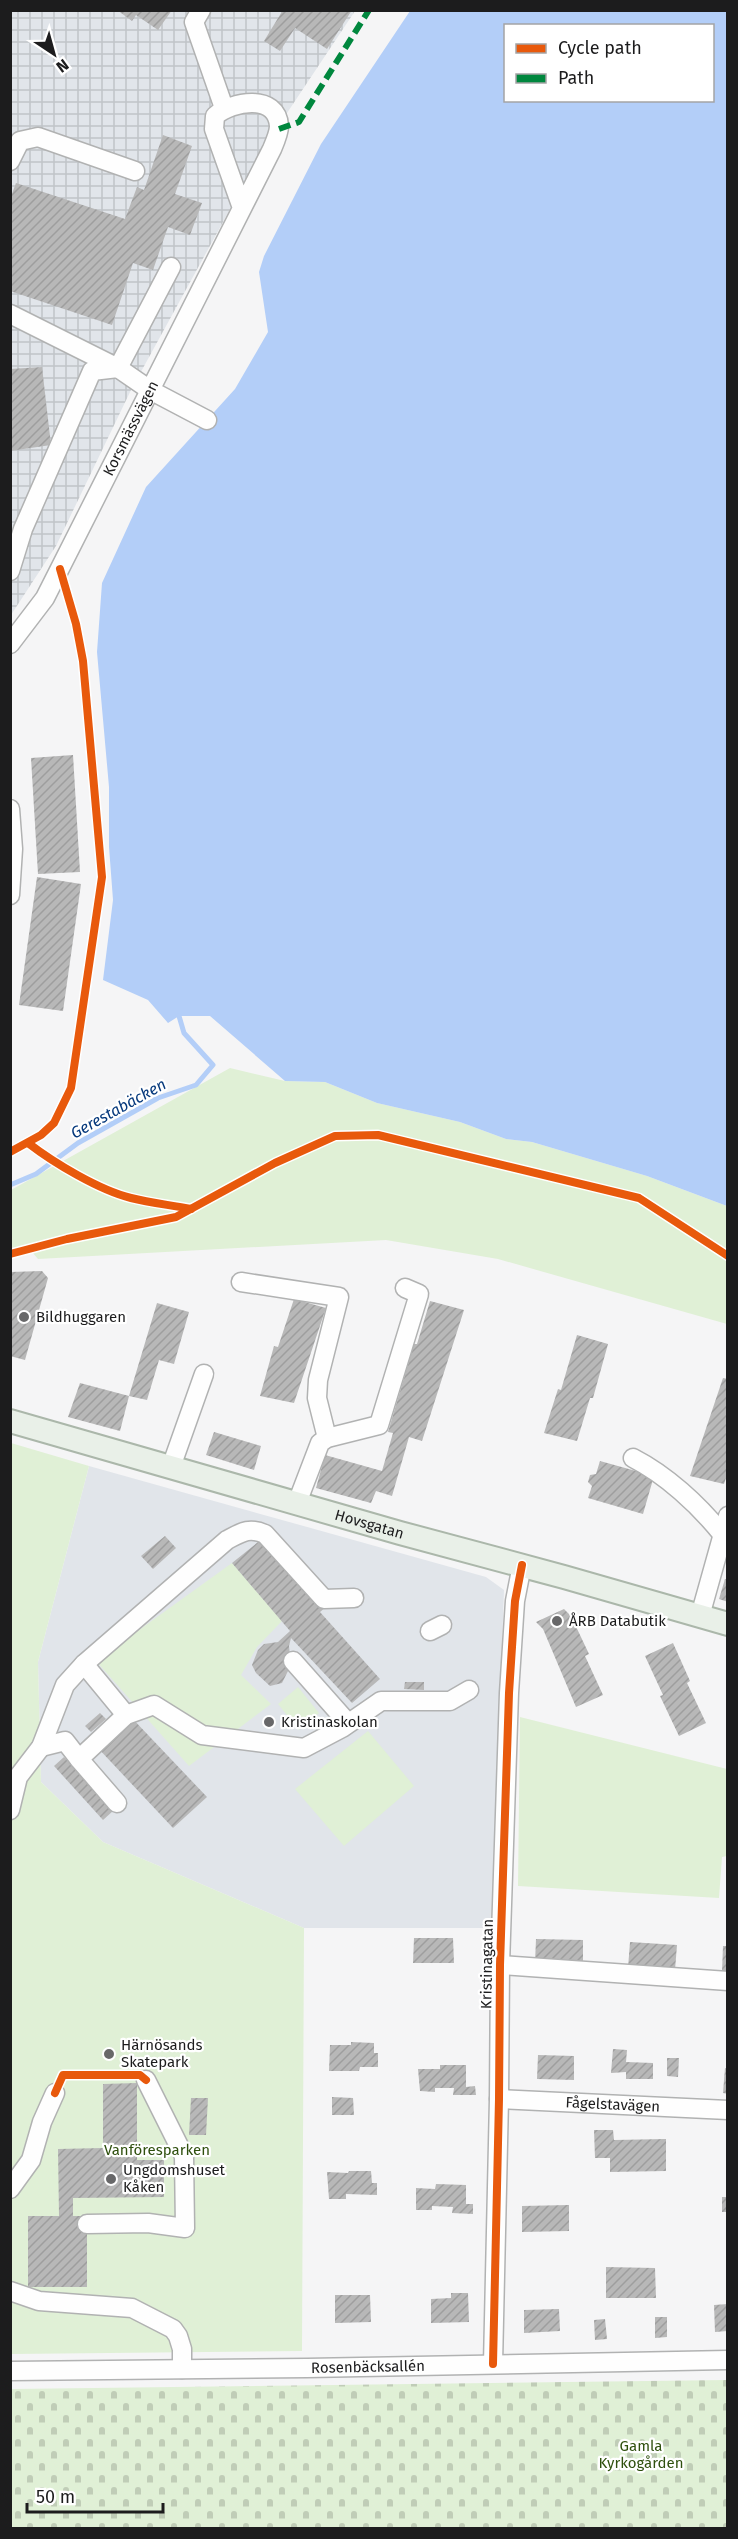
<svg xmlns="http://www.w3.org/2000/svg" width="738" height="2539" font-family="'Fira Sans',sans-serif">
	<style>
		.industrial { fill: url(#industrial-grid) }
		.built { fill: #e1e5ea }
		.cemetery { fill: url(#cemetery-stones) }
		.park { fill: #e0f0d6 }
		.water { fill: #b3cef8; fill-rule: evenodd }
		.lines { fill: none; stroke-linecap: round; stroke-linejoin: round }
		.stream { stroke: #b3cef8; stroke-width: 5 }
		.building { fill: url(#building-hatch) }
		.minor-casing { stroke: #b1b2b2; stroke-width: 21 }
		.major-casing { stroke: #abb7aa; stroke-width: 26 }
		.minor { stroke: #fefefe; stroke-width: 18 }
		.major { stroke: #e9f0e8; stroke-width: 22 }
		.quiet { stroke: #00873e; stroke-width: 6; stroke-dasharray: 12 6; stroke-linecap: butt }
		.cycleway-casing { stroke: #fff; stroke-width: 11 }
		.cycleway { stroke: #e8590c; stroke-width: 8 }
		.poi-dot { fill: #686869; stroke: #fff; stroke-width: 2 }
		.labels { text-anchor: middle; stroke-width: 4.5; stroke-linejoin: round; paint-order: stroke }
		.street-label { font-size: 15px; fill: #1c1c1d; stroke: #fff }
		.poi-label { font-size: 15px; fill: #1c1c1d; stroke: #fff; text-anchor: start }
		.park-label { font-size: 15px; fill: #2f500e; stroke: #fff }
		.water-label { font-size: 16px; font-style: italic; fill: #06397c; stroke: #fff }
	</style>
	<defs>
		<pattern id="industrial-grid" width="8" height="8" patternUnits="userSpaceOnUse" patternTransform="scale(1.5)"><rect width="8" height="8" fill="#e1e5ea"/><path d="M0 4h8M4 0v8" fill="none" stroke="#c0c4c8"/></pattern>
		<pattern id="cemetery-stones" width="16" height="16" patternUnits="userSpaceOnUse" patternTransform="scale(1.5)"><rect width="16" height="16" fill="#e0f0d6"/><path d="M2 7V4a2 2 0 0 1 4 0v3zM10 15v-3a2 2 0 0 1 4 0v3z" fill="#c0cdb7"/></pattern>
		<pattern id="building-hatch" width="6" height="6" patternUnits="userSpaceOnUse" patternTransform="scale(1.5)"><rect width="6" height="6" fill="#b8b8b8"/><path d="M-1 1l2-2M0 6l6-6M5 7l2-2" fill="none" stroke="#9e9e9e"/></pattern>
	</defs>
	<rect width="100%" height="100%" fill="#f5f5f6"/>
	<polygon class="industrial" points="11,11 355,11 263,149 131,390 56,546 11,615"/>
	<polygon class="built" points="89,1466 486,1577 504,1590 492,1928 304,1928 103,1842 41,1782 38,1662"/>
	<polygon class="cemetery" points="727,2380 727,2528 11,2528 11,2389"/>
	<g class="park">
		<polygon points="230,1068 285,1081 325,1082 377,1103 460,1122 506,1139 532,1142 647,1176 727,1206 727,1324 498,1259 386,1240 38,1259 27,1246 11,1249 11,1190"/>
		<polygon points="11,1443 89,1466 38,1662 41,1782 103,1842 304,1928 302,2351 11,2354"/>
		<polygon points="232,1563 282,1621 257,1647 241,1675 271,1704 189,1766 96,1661"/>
		<polygon points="298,1687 319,1713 299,1730 278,1704"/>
		<polygon points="520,1717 727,1769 727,1856 722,1857 719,1898 518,1886"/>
		<polygon points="368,1731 414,1786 344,1846 295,1789"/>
	</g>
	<path class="water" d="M410,11H727V1206L647,1176L532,1142L506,1139L460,1122L377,1103L325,1082L285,1081L210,1016H179L168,1023L148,1000L103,980L113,900L109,847V787L97,652L102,583L146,487L235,389L268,332L259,272L264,256L321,144ZM506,26H712V100H506Z"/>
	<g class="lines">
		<polyline class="stream" points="10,1185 36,1174 78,1143 158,1098 196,1085 213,1065 184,1033 179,1016"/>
	</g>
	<g class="building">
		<polygon points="117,10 172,10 158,30 136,15 132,21"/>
		<polygon points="283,10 352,10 327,49 295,28 280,51 264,41"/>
		<polygon points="163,135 192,146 175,194 202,203 190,235 168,227 153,270 133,263 112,325 10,291 10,199 16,183 125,219 137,187 144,190"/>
		<polygon points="42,367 51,445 10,451 10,369"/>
		<polygon points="73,755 80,872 38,874 31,758"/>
		<polygon points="37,877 81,884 63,1011 19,1005"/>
		<polygon points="42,1271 48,1278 25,1360 10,1356 10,1272"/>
		<polygon points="294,1299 326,1308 294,1403 260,1396 274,1346 278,1347"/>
		<polygon points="430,1301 464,1310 422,1441 409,1437 392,1496 376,1491 371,1503 316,1488 325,1455 382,1471 393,1433 388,1432 414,1344 417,1344"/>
		<polygon points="157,1303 189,1312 174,1364 159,1360 147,1400 129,1396"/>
		<polygon points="577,1335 608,1344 593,1398 590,1398 577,1441 544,1433 558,1389 561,1390"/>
		<polygon points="723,1378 728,1379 728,1472 724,1484 690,1476"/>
		<polygon points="80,1383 129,1396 120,1431 68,1417"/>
		<polygon points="214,1432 261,1446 254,1470 206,1455"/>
		<polygon points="600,1461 654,1476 643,1514 588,1498 592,1486 588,1482 590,1475 596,1474"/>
		<polygon points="165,1536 176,1548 153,1569 141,1556"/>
		<polygon points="263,1538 326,1607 320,1612 380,1679 352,1703 291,1638 289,1646 291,1665 282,1683 270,1686 256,1673 252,1665 258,1650 264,1644 278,1642 290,1631 232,1563"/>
		<polygon points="725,1579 728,1580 728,1602 719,1599"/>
		<polygon points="564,1609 571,1616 589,1654 585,1656 603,1695 576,1707 543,1629 536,1622"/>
		<polygon points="673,1643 690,1681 687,1683 706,1723 679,1736 660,1696 663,1695 645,1656"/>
		<polygon points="405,1682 424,1682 424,1690 404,1689"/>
		<polygon points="100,1713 106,1719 91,1732 85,1726"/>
		<polygon points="130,1716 207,1797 173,1828 97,1747"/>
		<polygon points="64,1757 113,1811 103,1820 54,1766"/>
		<polygon points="414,1938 453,1938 454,1963 413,1963"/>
		<polygon points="536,1939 583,1940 583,1965 535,1963"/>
		<polygon points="630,1942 677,1945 675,1970 628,1968"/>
		<polygon points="723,1946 728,1946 728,1973 722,1972"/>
		<polygon points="351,2042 374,2043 374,2053 378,2053 378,2067 360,2067 359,2071 329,2071 330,2045 351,2045"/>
		<polygon points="613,2049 627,2050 626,2062 653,2063 653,2079 626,2079 626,2072 611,2073"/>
		<polygon points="538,2055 574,2056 574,2080 537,2079"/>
		<polygon points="667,2058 679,2058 678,2077 667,2076"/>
		<polygon points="440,2065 466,2065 466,2087 475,2086 476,2095 453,2095 454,2088 435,2088 435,2092 420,2091 418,2069 440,2069"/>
		<polygon points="725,2068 728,2069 728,2094 723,2093"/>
		<polygon points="137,2083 137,2160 164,2160 164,2197 73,2198 73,2216 87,2216 87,2287 28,2287 28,2216 59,2216 58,2149 103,2148 103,2084"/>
		<polygon points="332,2097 353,2098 354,2115 332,2115"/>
		<polygon points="191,2098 208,2098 206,2135 189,2135"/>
		<polygon points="594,2130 613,2130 614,2140 666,2139 666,2171 610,2172 610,2158 595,2158"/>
		<polygon points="349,2171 371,2171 372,2183 377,2183 377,2195 346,2194 346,2199 329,2199 327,2172 348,2173"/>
		<polygon points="436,2184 466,2185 466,2204 473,2204 473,2214 452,2213 453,2207 432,2206 432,2210 416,2210 416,2188 435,2189"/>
		<rect x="722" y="2197" width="6" height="15"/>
		<polygon points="569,2205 569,2231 522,2232 522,2206"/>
		<polygon points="606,2267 655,2268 656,2298 606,2298"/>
		<polygon points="451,2293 468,2293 469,2322 431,2323 431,2299 451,2298"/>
		<polygon points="335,2295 370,2295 371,2322 335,2323"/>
		<polygon points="728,2304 728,2331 715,2332 714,2305"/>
		<polygon points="559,2309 560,2331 524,2333 524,2310"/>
		<polygon points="655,2317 667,2317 667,2337 655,2338"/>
		<polygon points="605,2319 607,2339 595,2340 594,2320"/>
	</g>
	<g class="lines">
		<defs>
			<g id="minor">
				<polyline points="201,10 194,22 224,108"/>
				<polyline points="10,161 20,141 38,137 135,171"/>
				<polyline points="10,314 118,368 150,390 207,420"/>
				<polyline points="10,571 23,529 92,371 118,368 171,267"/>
				<path id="s1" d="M10,644L45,598L272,149C275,142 279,133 279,126C277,93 232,101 215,116L214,129L242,208"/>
				<polyline points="10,809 13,849 10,895"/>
				<polyline points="241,1282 339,1297 318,1380 317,1398 327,1438"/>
				<path d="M633,1458C666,1475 698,1504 722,1534"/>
				<polyline points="171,1467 204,1374"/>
				<polyline points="297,1503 320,1443 327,1438 379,1425 419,1294 405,1288"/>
				<polyline points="700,1616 728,1516"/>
				<polyline points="430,1631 442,1625"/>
				<polyline points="293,1661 348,1723"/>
				<polyline points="84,1664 126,1715 154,1705 202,1735 304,1748 342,1728 381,1701 450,1701 469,1690"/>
				<polyline points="41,1747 65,1741 79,1759"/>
				<polyline points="117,1803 79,1759 126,1715"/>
				<path d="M10,1810L18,1777L41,1747L65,1685L84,1664L227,1540C242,1532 249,1527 265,1534L324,1599L354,1598"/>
				<polyline points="500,1965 728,1981"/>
				<path id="s2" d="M499,2099L728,2110"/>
				<polyline points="10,2189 31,2160 42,2122 55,2093"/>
				<polyline points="87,2224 148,2223 185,2228 184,2156 146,2080"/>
				<polyline points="10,2291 39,2301 132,2308 173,2329 178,2336 182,2349 182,2369"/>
				<polyline points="493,2364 499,2099 500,1965 509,1693 515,1601 522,1565"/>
				<path id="s3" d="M10,2371L307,2368L728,2360"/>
			</g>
			<g id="major">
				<path id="s4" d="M10,1421L400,1533L564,1577L728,1624"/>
			</g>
		</defs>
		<use href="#minor" class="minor-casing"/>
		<use href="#major" class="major-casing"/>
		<use href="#minor" class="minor"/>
		<use href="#major" class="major"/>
		<polyline class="quiet" points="279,129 299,122 369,10"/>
		<defs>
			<g id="cycleway">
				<path d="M28,1143C54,1163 99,1190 131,1198C151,1203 171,1205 191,1209"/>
				<polyline points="10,1152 41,1135 54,1123 71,1088 102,877 83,661 76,624 60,569"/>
				<polyline points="10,1254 67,1239 176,1217 275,1163 335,1136 378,1135 639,1198 728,1256"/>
				<polyline points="55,2093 63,2075 140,2075 146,2080"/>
				<polyline points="493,2364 499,2099 500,1965 509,1693 515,1601 522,1565"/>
			</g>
		</defs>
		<use href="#cycleway" class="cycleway-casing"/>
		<use href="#cycleway" class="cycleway"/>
	</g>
	<g class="poi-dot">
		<circle cx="24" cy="1317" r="6"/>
		<circle cx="557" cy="1621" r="6"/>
		<circle cx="269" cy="1722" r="6"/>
		<circle cx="109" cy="2054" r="6"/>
		<circle cx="111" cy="2179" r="6"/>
	</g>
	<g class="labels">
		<g class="street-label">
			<text dy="5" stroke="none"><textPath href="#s1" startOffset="248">Korsmässvägen</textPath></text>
			<text dy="5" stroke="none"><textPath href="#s4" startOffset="374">Hovsgatan</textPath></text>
			<text transform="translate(487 1964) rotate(-89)" y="5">Kristinagatan</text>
			<text dy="5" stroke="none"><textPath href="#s2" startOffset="114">Fågelstavägen</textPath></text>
			<text dy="5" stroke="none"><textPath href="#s3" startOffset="358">Rosenbäcksallén</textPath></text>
		</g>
		<g class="poi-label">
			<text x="36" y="1322">Bildhuggaren</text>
			<text x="569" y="1626">ÅRB Databutik</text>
			<text x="281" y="1727">Kristinaskolan</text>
			<text x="121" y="2050">Härnösands<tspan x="121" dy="17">Skatepark</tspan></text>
			<text x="123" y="2175">Ungdomshuset<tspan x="123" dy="17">Kåken</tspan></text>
		</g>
		<g class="park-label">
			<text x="157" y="2155">Vanföresparken</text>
			<text x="641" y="2451">Gamla<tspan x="641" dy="17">Kyrkogården</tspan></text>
		</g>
		<g class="water-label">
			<text transform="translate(118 1108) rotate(-29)" y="6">Gerestabäcken</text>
		</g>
	</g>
	<rect width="738" height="2539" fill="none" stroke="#1c1c1d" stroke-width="24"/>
	<rect x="504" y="24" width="210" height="78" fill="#ffffff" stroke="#a4a4a5" stroke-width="1.5"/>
	<rect x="516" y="44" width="30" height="9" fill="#e8590c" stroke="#a4a4a5" stroke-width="1.5"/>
	<text x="558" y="54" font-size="18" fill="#1c1c1d">Cycle path</text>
	<rect x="516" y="74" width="30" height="9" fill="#00873e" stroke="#a4a4a5" stroke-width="1.5"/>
	<text x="558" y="84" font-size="18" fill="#1c1c1d">Path</text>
	<g transform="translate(54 54) rotate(144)" stroke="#ffffff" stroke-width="4.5" paint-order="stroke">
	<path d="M0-4.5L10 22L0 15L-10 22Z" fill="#1c1c1d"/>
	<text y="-9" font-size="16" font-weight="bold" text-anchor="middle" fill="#1c1c1d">N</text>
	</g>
	<path d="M27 2503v9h136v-9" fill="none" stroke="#1c1c1d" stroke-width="3"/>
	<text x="36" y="2503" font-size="18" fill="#1c1c1d" stroke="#ffffff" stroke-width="4.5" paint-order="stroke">50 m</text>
</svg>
